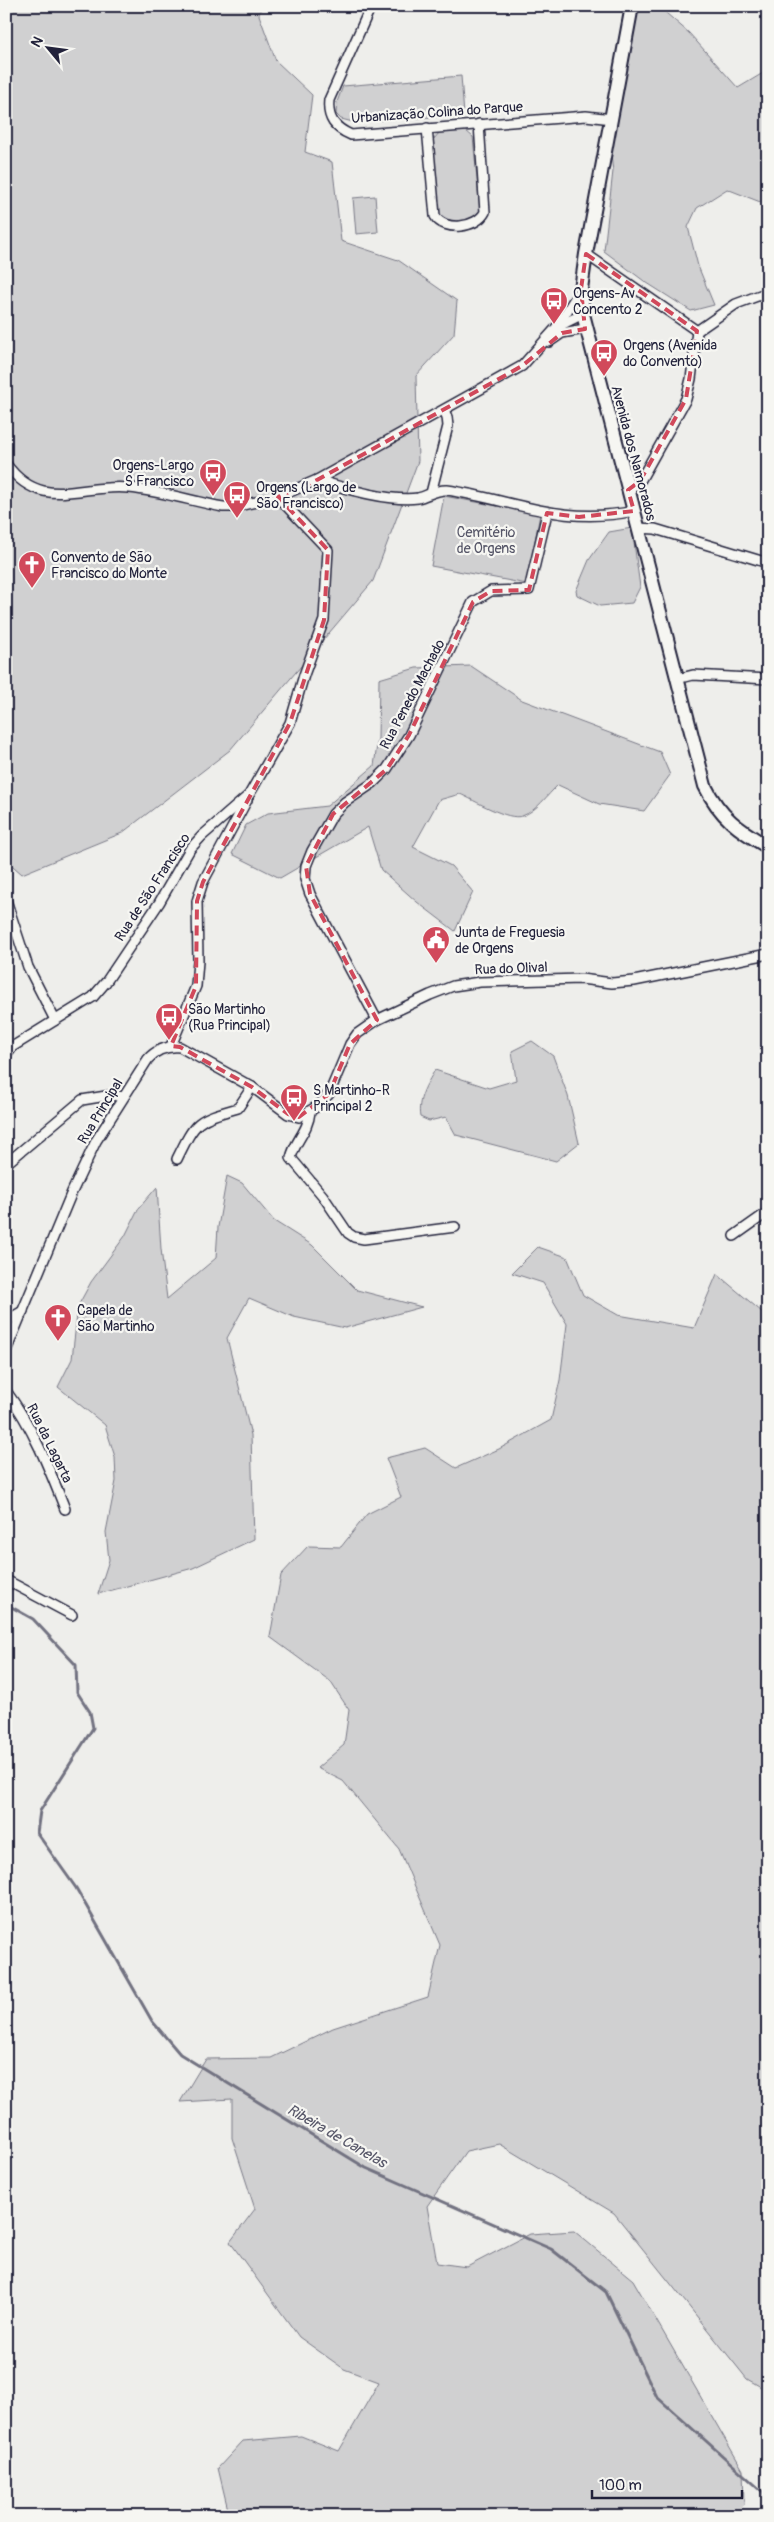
<svg xmlns="http://www.w3.org/2000/svg" width="774" height="2522" font-family="Pangolin,sans-serif">
	<style>
		.green { fill: #d0d0d1; stroke: #797986 }
		.lines { fill: none; stroke-linecap: round; stroke-linejoin: round }
		.stream { stroke: #727281; stroke-width: 3 }
		.street-casing { stroke: #22223b; stroke-width: 12 }
		.secondary-casing { stroke: #22223b; stroke-width: 16 }
		.street { stroke: #f6f6f2; stroke-width: 9 }
		.secondary { stroke: #f6f6f2; stroke-width: 12 }
		.marked { fill: none; stroke: #d1495b; stroke-width: 4; stroke-dasharray: 10 6; stroke-linejoin: round }
		.labels { text-anchor: middle; stroke-width: 4.5; stroke-linejoin: round; paint-order: stroke }
		.street-label { font-size: 14px; fill: #22223b; stroke: #f6f6f2 }
		.poi-label { font-size: 14px; fill: #22223b; stroke: #f6f6f2; text-anchor: start }
		.park-label { font-size: 14px; fill: #565668; stroke: #f6f6f2 }
		.water-label { font-size: 15px; font-style: italic; fill: #575769; stroke: #f6f6f2 }
	</style>
	<rect width="100%" height="100%" fill="#eeeeeb"/>
	<filter id="ink" filterUnits="userSpaceOnUse"><feTurbulence type="fractalNoise" baseFrequency=".02" numOctaves="2"/><feDisplacementMap in="SourceGraphic" scale="10" xChannelSelector="R" yChannelSelector="G"/><feConvolveMatrix kernelMatrix="1 2 1 2 8 2 1 2 1" color-interpolation-filters="sRGB"/></filter>
	<g filter="url(#ink)">
		<g class="green">
			<polygon points="6,6 261,6 259,15 276,61 312,95 305,152 332,162 341,241 398,260 457,301 454,334 416,376 418,461 373,581 230,750 122,833 22,874 6,860"/>
			<polygon points="632,6 658,6 689,33 738,88 768,70 768,205 727,189 697,208 688,227 698,266 714,305 691,311 644,281 604,251 613,171 609,139"/>
			<polygon points="461,76 464,115 353,122 341,119 336,114 337,102 343,86"/>
			<path d="M466,131L473,137L480,210L478,217C466,223 449,223 439,215L433,140L440,132Z"/>
			<polygon points="375,196 378,232 356,234 353,198"/>
			<polygon points="444,496 540,514 527,584 431,566"/>
			<polygon points="632,528 640,587 632,603 600,606 577,595 576,591 589,560 609,532"/>
			<path d="M471,666L522,700L660,752L670,775L644,811L599,804L558,785C547,795 537,811 522,816C508,821 474,800 460,794L439,800L413,847L451,866L473,892L455,931L417,902L381,870L368,827L280,878L232,854L246,825L268,813L327,806L374,766L378,738L379,679L416,668Z"/>
			<path d="M532,1041L553,1056L568,1096L579,1143L556,1161L456,1135L446,1117L429,1121L420,1117C417,1100 426,1085 435,1070L489,1088L516,1080L512,1051Z"/>
			<polygon points="227,1176 242,1183 274,1221 312,1245 357,1290 422,1307 345,1328 294,1317 249,1298 227,1338 251,1435 254,1539 193,1568 98,1594 109,1560 106,1532 116,1481 115,1457 105,1425 58,1387 72,1359 78,1306 91,1282 125,1236 139,1208 157,1187 161,1249 167,1299 216,1258 218,1227"/>
			<polygon points="538,1247 567,1257 583,1295 618,1315 694,1328 717,1274 762,1312 768,1311 768,2391 747,2379 614,2213 499,2144 466,2151 427,2206 437,2263 467,2267 530,2234 574,2231 633,2280 743,2470 744,2505 733,2516 287,2516 229,2514 218,2468 243,2441 301,2436 339,2451 379,2382 344,2369 299,2337 230,2242 255,2209 232,2138 232,2099 180,2102 206,2059 271,2058 333,2028 428,1997 440,1945 399,1849 343,1781 317,1768 344,1745 349,1710 330,1681 270,1637 281,1575 308,1546 341,1547 367,1514 401,1497 386,1458 425,1448 456,1468 499,1449 551,1420 560,1380 567,1324 543,1283 512,1273"/>
		</g>
		<g class="lines">
			<polyline class="stream" points="6,1604 33,1619 76,1665 77,1692 90,1712 93,1728 40,1811 37,1833 76,1888 152,2021 180,2054 366,2168 551,2249 606,2292 657,2397 763,2492 768,2513"/>
			<defs>
				<g id="street">
					<path d="M371,6L329,100C327,119 335,128 351,135L586,116L612,119"/>
					<path d="M427,128L435,216C444,232 477,228 485,212L479,124"/>
					<polyline points="586,254 697,331"/>
					<polyline points="561,325 583,314"/>
					<polyline points="697,331 736,304 768,292"/>
					<polyline points="549,342 562,333 585,329"/>
					<path d="M6,464C42,513 80,483 129,488C160,491 192,501 223,507H234L278,497L317,480L522,366L556,328L581,289"/>
					<path d="M317,480C344,488 389,502 418,498C427,496 437,489 447,490C514,500 562,526 634,511"/>
					<polyline points="628,490 640,481 686,399 691,379 697,331"/>
					<polyline points="431,493 448,426 447,417 444,410"/>
					<polyline points="638,528 655,529 768,563"/>
					<polyline points="677,679 693,675 768,679"/>
					<polyline points="6,900 28,967 55,1020"/>
					<polyline points="377,1020 310,894 305,879 306,866 312,851 333,814 345,802 373,783 387,769 409,735 473,602 491,591 529,590 547,513"/>
					<polyline points="171,1046 196,986 198,961 197,901 203,882 247,800"/>
					<polyline points="6,1054 12,1047 93,997 106,982 159,903 190,849 202,836 249,795 290,723 304,675 324,620 328,550 278,497"/>
					<path d="M310,1112C308,1132 295,1140 291,1158L323,1196L348,1233L354,1237L364,1239L455,1227"/>
					<path d="M177,1159C196,1120 196,1120 238,1108L252,1087"/>
					<polyline points="7,1163 82,1100 112,1095 123,1097"/>
					<polyline points="734,1236 768,1212"/>
					<polyline points="6,1318 11,1318 23,1311"/>
					<path d="M6,1351L72,1192L96,1141L148,1059C157,1049 168,1046 180,1047L252,1087L288,1114L299,1117L318,1106L329,1094L350,1044L357,1034L377,1020L430,995L453,986L480,982L581,979L612,983L634,981L768,954"/>
					<path d="M6,1391C33,1427 49,1468 65,1509"/>
					<polyline points="6,1580 72,1615"/>
				</g>
				<path id="secondary" d="M632,6L586,254L581,289L583,314L705,786C720,817 739,830 768,847"/>
			</defs>
			<use href="#street" class="street-casing"/>
			<use href="#secondary" class="secondary-casing"/>
			<use href="#street" class="street"/>
			<use href="#secondary" class="secondary"/>
		</g>
	</g>
	<path class="marked" d="M586,254L697,331L686,399L640,481L628,490L634,511L579,517L547,513L529,590L491,591L473,602L409,735L387,769L333,814L306,866L310,894L377,1020L350,1044L329,1094L299,1117L288,1114L252,1087L180,1047L171,1046L196,986L197,901L203,882L290,723L324,620L328,550L278,497L317,480L522,366L562,333L585,329L581,289Z"/>
	<defs>
		<symbol id="bus-pin" viewBox="-11 -11 22 30"><path d="M0 17L-7.5 6A9.5 9.5 0 1 1 7.5 6Z" fill="#d1495b" stroke="#f6f6f2"/><path d="M-5-6H5V4H4V6H2V4H-2V6H-4V4H-5ZM-3.5-4V0h7V-4ZM-3.5 1.2v1.5H-2V1.2ZM2 1.2v1.5H3.5V1.2Z" fill="#fff"/></symbol>
		<symbol id="church-pin" viewBox="-11 -11 22 30"><path d="M0 17L-7.5 6A9.5 9.5 0 1 1 7.5 6Z" fill="#d1495b" stroke="#f6f6f2"/><path d="M-1.2-6h2.4v3.5h3.3v2.4h-3.3V6h-2.4V-.1h-3.3v-2.4h3.3Z" fill="#fff"/></symbol>
		<symbol id="civic-pin" viewBox="-11 -11 22 30"><path d="M0 17L-7.5 6A9.5 9.5 0 1 1 7.5 6Z" fill="#d1495b" stroke="#f6f6f2"/><path d="M-.6-6.5H3V-4.5H.6V-3L4-1V1h2V6H-6V1h2V-1L-.6-3ZM-1.2 2.5V6h2.4V2.5Z" fill="#fff"/></symbol>
	</defs>
	<g fill-rule="evenodd">
		<use href="#bus-pin" x="538" y="285" width="32" height="43"/>
		<use href="#bus-pin" x="588" y="337" width="32" height="43"/>
		<use href="#bus-pin" x="197" y="457" width="32" height="43"/>
		<use href="#bus-pin" x="221" y="479" width="32" height="43"/>
		<use href="#church-pin" x="16" y="549" width="32" height="43"/>
		<use href="#civic-pin" x="420" y="924" width="32" height="43"/>
		<use href="#bus-pin" x="153" y="1001" width="32" height="43"/>
		<use href="#bus-pin" x="278" y="1082" width="32" height="43"/>
		<use href="#church-pin" x="42" y="1302" width="32" height="43"/>
	</g>
	<g class="labels">
		<g class="street-label">
			<text transform="translate(437 112) rotate(-4)" y="5">Urbanização Colina do Parque</text>
			<text transform="translate(634 453) rotate(75)" y="5">Avenida dos Namorados</text>
			<text transform="translate(412 694) rotate(-62)" y="5">Rua Penedo Machado</text>
			<text transform="translate(152 887) rotate(-57)" y="5">Rua de São Francisco</text>
			<text transform="translate(511 968) rotate(-2)" y="5">Rua do Olival</text>
			<text transform="translate(100 1111) rotate(-59)" y="5">Rua Principal</text>
			<text transform="translate(50 1443) rotate(64)" y="5">Rua da Lagarta</text>
		</g>
		<g class="poi-label">
			<text x="573" y="298">Orgens-Av<tspan x="573" dy="16">Concento 2</tspan></text>
			<text x="623" y="350">Orgens (Avenida<tspan x="623" dy="16">do Convento)</tspan></text>
			<text x="194" y="470" text-anchor="end">Orgens-Largo<tspan x="194" dy="16">S Francisco</tspan></text>
			<text x="256" y="492">Orgens (Largo de<tspan x="256" dy="16">São Francisco)</tspan></text>
			<text x="51" y="562">Convento de São<tspan x="51" dy="16">Francisco do Monte</tspan></text>
			<text x="455" y="937">Junta de Freguesia<tspan x="455" dy="16">de Orgens</tspan></text>
			<text x="188" y="1014">São Martinho<tspan x="188" dy="16">(Rua Principal)</tspan></text>
			<text x="313" y="1095">S Martinho-R<tspan x="313" dy="16">Principal 2</tspan></text>
			<text x="77" y="1315">Capela de<tspan x="77" dy="16">São Martinho</tspan></text>
		</g>
		<g class="park-label">
			<text x="486" y="537">Cemitério<tspan x="486" dy="16">de Orgens</tspan></text>
		</g>
		<g class="water-label">
			<text transform="translate(337 2136) rotate(30)" y="5">Ribeira de Canelas</text>
		</g>
	</g>
	<rect width="774" height="2522" fill="none" stroke="#f6f6f2" stroke-width="25"/>
	<rect x="12" y="12" width="749" height="2497" fill="none" stroke="#22223b" stroke-width="2" filter="url(#ink)"/>
	<g transform="translate(48 48) rotate(299)" stroke="#f6f6f2" stroke-width="4" paint-order="stroke">
	<path d="M0-4L9 19L0 12L-9 19Z" fill="#22223b"/>
	<text y="-8" font-size="14" font-weight="bold" text-anchor="middle" fill="#22223b">N</text>
	</g>
	<path d="M592 2490v8h150v-8" fill="none" stroke="#22223b" stroke-width="2.5"/>
	<text x="599" y="2490" font-size="15" fill="#22223b" stroke="#f6f6f2" stroke-width="4" paint-order="stroke">100 m</text>
</svg>
